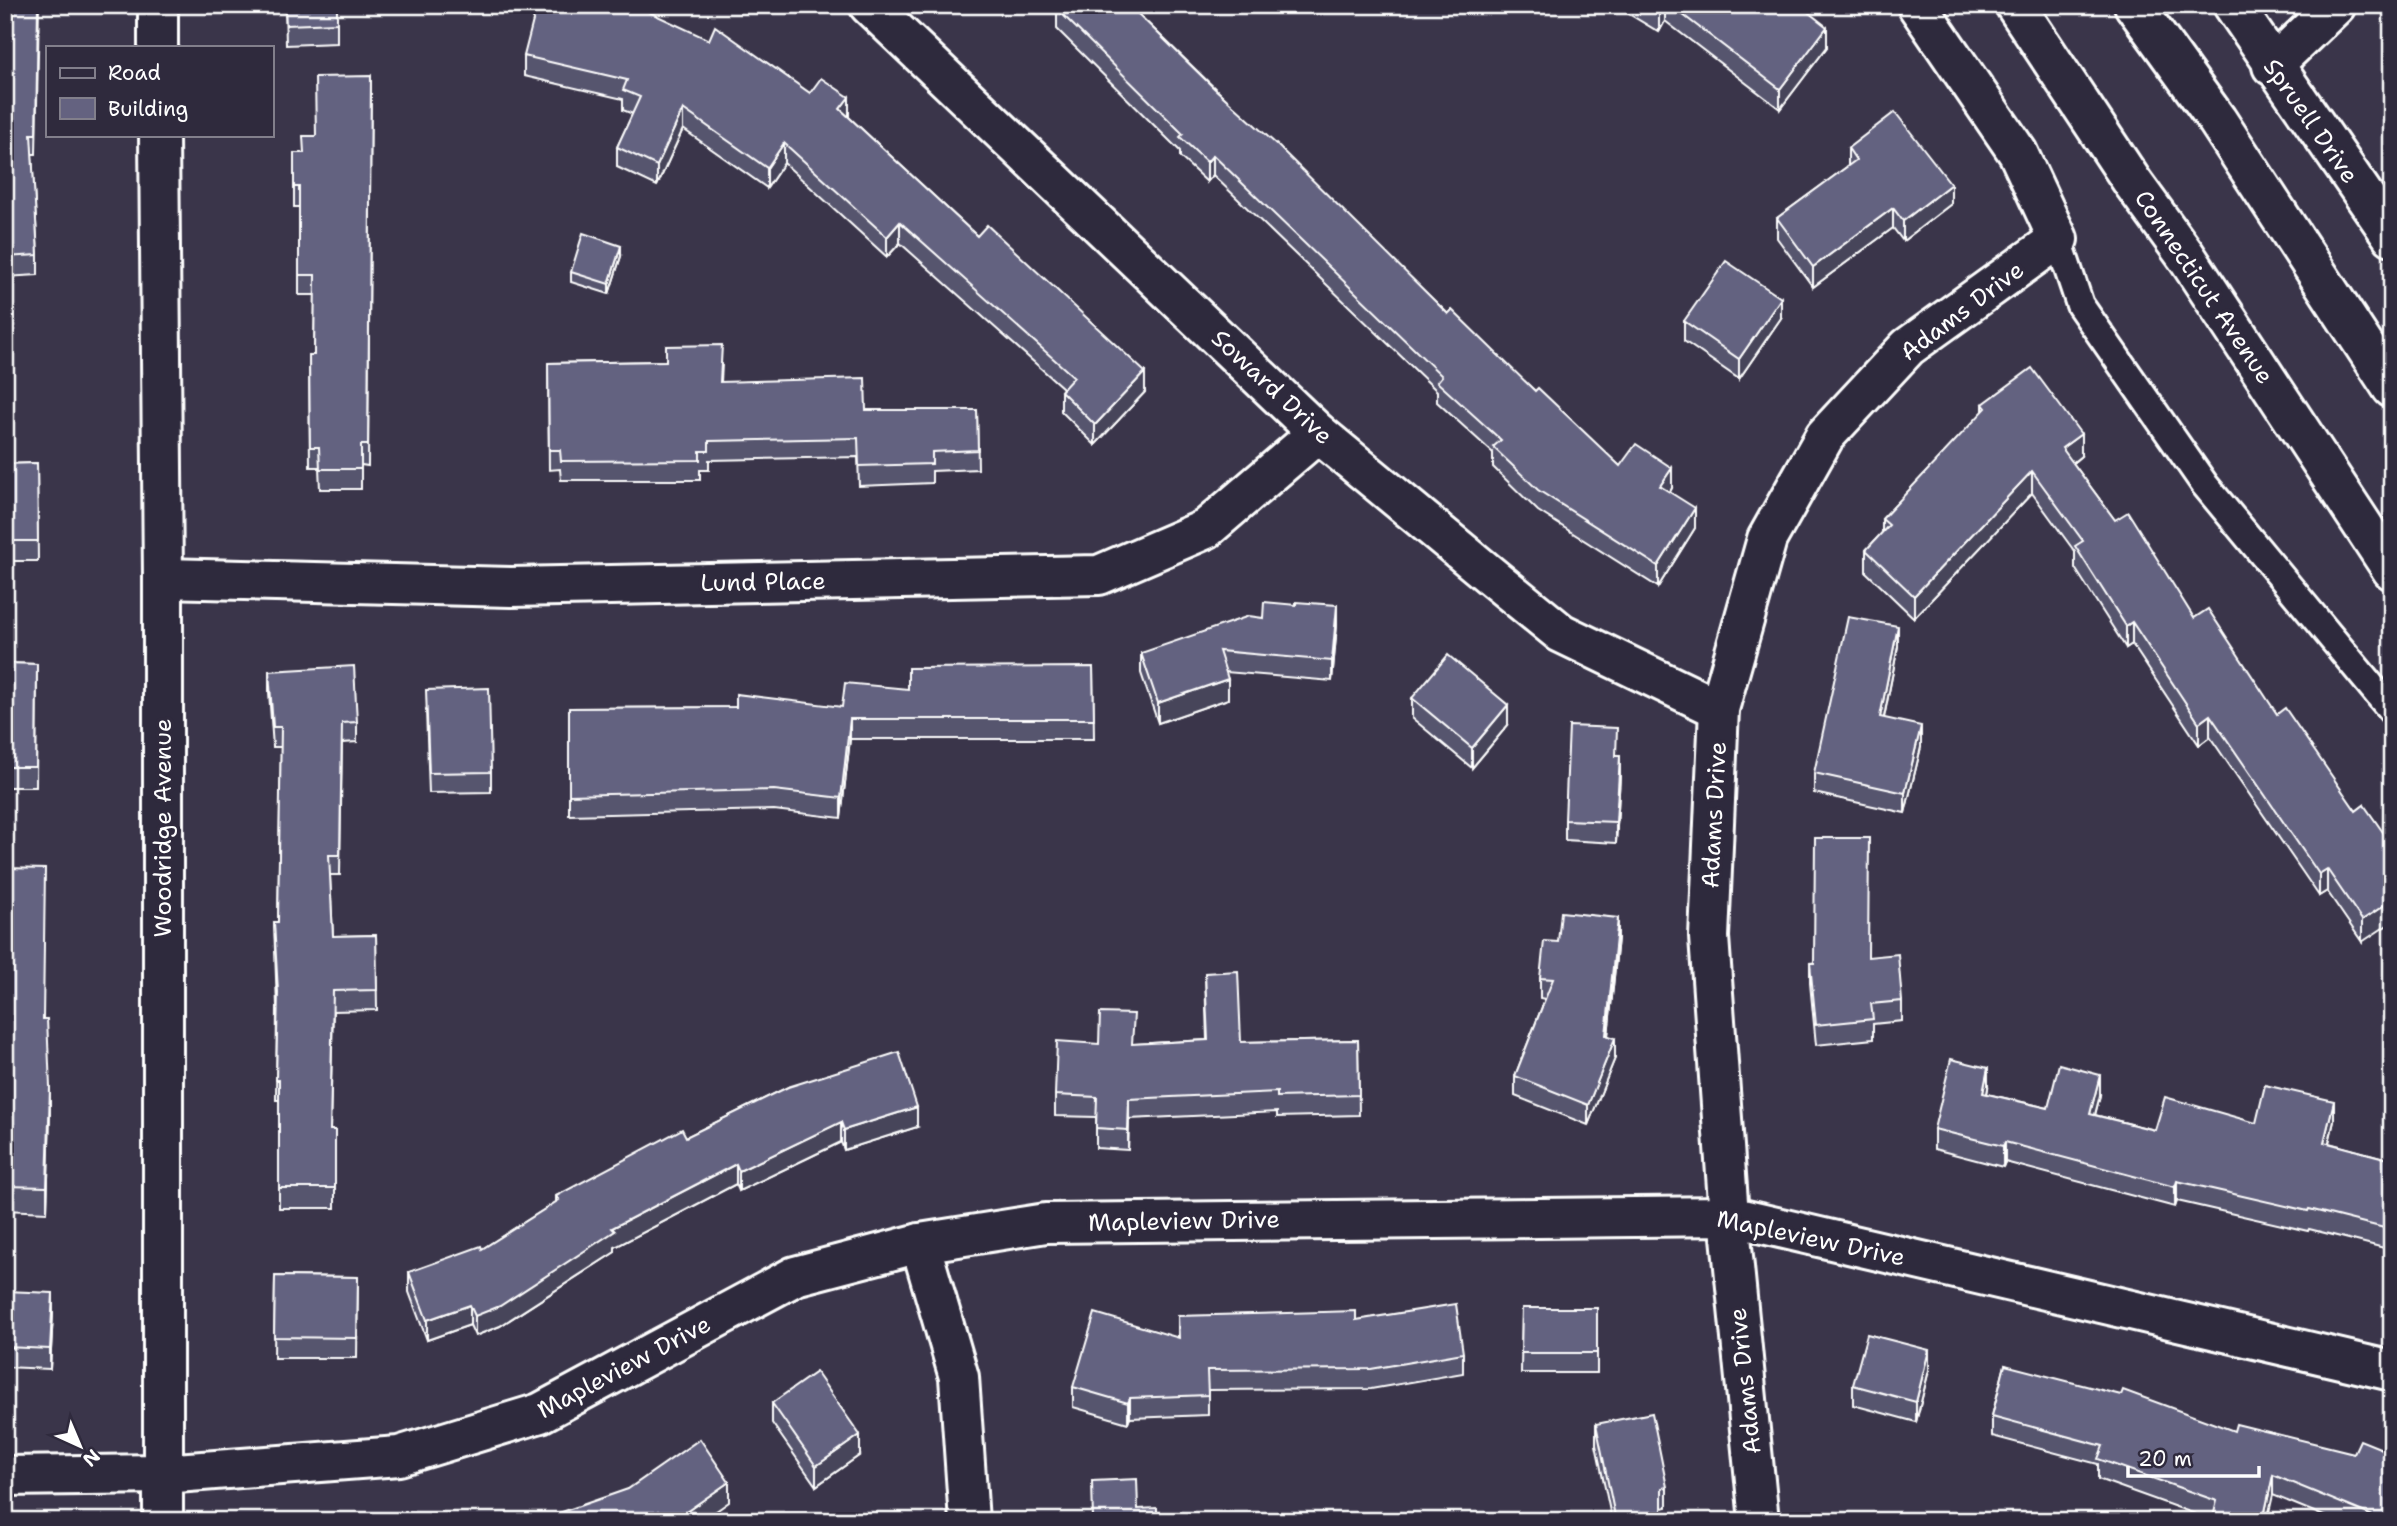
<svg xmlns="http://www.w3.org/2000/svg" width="2397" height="1526" font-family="'Shantell Sans',sans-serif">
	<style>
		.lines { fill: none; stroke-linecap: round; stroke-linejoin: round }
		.service-casing { stroke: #fff; stroke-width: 32 }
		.minor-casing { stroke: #fff; stroke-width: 44 }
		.primary-casing { stroke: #fff; stroke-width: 44 }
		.service { stroke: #2f2a3d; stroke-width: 26 }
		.minor { stroke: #2f2a3d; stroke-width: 38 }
		.primary { stroke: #2f2a3d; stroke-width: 38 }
		.wall { fill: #56546e; stroke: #fff; stroke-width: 2 }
		.shaded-wall { fill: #46455a; stroke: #fff; stroke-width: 2 }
		.building { fill: #646280; stroke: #fff; stroke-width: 2 }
		.labels { text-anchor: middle; stroke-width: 7; stroke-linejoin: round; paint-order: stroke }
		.street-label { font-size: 24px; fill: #fff; stroke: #2f2a3d }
	</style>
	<rect width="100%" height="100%" fill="#3a354a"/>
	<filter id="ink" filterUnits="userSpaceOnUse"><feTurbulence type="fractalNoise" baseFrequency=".0143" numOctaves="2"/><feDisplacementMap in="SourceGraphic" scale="14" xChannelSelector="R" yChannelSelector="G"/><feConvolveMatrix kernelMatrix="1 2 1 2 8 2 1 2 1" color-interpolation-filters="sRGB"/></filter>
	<g filter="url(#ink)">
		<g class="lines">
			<defs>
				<polyline id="service" points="2058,239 2080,305 2205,485 2392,711"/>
				<g id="minor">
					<polyline points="158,5 158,47"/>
					<polyline points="869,5 1318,433 1491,576 1561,633 1719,709"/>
					<polyline points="2233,5 2392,236"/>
					<polyline points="2272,66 2336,5"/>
					<polyline points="159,135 163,578 163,1521"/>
					<polyline points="163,578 511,587 1099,575 1206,529 1318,433"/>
					<polyline points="920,1243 959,1377 969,1521"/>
					<polyline points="5,1476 163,1474 399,1456 540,1413 795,1276 920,1243 1046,1223 1729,1216 2392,1371"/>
					<polyline points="1759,1521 1729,1216 1709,937 1719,709 1767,539 1825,436 1908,347 2058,239 2018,153 1917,5"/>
				</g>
				<g id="primary">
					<polyline points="2015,5 2133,183 2186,256 2392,570"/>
					<polyline points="2134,5 2217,120 2392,388"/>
				</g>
			</defs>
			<use href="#service" class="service-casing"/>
			<use href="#minor" class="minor-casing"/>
			<use href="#primary" class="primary-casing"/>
			<use href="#service" class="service"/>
			<use href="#minor" class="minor"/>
			<use href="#primary" class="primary"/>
		</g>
		<g class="wall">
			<polygon points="5,5 39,5 36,154 32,154 38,255 38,275 5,277"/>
			<polygon points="285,5 337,5 337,43 286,45"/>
			<polygon points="1051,5 1129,5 1448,314 1620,466 1672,488 1670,492 1695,528 1658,587 1538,511 1493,467 1493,453 1437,402 1437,391 1213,175 1207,182 1180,157 1180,151 1057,29 1057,11"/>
			<polygon points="1614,5 1789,5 1827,47 1780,109 1665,21 1659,32"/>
			<polygon points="524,56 810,93 849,117 1145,392 1095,445 1061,411 1061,391 1063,388 900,243 887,257 784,163 767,188 683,129 657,186 617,167 617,147 633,114 623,110 623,99 524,76"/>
			<polygon points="371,76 368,466 361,465 361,489 320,489 319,467 310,467 309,355 314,355 315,295 299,295 299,207 294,207 294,153 303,153 316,136"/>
			<polygon points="1848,148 1951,204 1903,241 1893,228 1813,287 1777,238 1777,218 1848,166"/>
			<polygon points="621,256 609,294 571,282 571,272"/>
			<polygon points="1781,318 1739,379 1684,341 1684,321"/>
			<polygon points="666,346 722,364 721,382 866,410 977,410 978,469 932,471 932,483 859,486 858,457 709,460 709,470 700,470 700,480 561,480 560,469 549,470 548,363 666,361"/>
			<polygon points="1983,404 2081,456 2073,463 2115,520 2194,618 2277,714 2356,811 2364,805 2362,942 2327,891 2319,896 2210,737 2199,745 2132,644 2126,648 2075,568 2075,552 2032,493 1914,618 1866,572 1866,550 1882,533 1882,519 1983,412"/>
			<polygon points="37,463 38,561 5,561 5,464"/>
			<polygon points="1337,625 1332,681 1226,672 1228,699 1158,723 1141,673 1141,653"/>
			<polygon points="1898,646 1884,718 1921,747 1905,813 1814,793 1814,773"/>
			<polygon points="5,663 37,664 36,787 5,787"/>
			<polygon points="1093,667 1094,739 850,739 841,818 774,810 569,815 569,708 842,707 908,689"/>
			<polygon points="269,671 357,722 357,742 342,743 340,875 330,875 333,936 376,935 377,1010 333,1011 330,1130 335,1130 335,1208 279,1208 279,1100 276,1100 277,1006 274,922 278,922 281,747 273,747 269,692"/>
			<polygon points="1412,698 1508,725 1472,768 1412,718"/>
			<polygon points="426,710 491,772 491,792 429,793"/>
			<polygon points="1620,776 1616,843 1565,840 1565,820"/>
			<polygon points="5,868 43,1019 50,1112 47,1212 5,1210"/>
			<polygon points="1618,938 1608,1036 1615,1058 1588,1125 1515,1096 1515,1076 1545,999 1540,998 1540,978 1558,942"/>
			<polygon points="1868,957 1902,1001 1902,1021 1873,1024 1873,1039 1816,1045 1810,983 1810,963"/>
			<polygon points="1205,973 1241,1042 1358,1040 1359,1115 1277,1117 1277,1112 1129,1119 1128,1150 1096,1148 1096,1117 1055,1116 1055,1095 1099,1044 1133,1044 1207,1040"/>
			<polygon points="788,1087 917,1127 844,1150 841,1142 739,1191 736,1184 615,1247 615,1252 500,1326 475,1336 470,1325 427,1340 409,1292 409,1272 482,1249 556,1202 556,1196 686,1137"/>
			<polygon points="1988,1088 1987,1094 2048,1108 2100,1095 2095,1115 2155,1130 2256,1123 2334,1121 2329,1143 2392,1160 2392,1250 2309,1229 2308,1231 2177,1201 2175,1207 2005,1162 2003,1167 1934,1149 1934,1129"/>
			<polygon points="275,1276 358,1277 357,1358 274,1358"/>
			<polygon points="5,1291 53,1313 50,1369 5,1367"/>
			<polygon points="1522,1308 1597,1308 1597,1373 1521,1373"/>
			<polygon points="1178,1316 1356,1320 1463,1353 1463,1373 1371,1389 1208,1390 1208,1415 1130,1418 1128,1423 1073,1407 1073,1387 1178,1338"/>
			<polygon points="2005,1365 2392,1521 2336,1521 2273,1495 2212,1520 2098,1479 2098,1464 1992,1436 1992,1416"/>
			<polygon points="1929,1370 1916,1422 1853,1405 1853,1385"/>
			<polygon points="772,1403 860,1455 816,1486 772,1423"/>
			<polygon points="1596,1424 1667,1487 1667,1507 1662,1508 1662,1521 1612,1521 1596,1445"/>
		</g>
		<g class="shaded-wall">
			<polygon points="1663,5 1665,5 1665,21 1659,32 1659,11"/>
			<polygon points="1827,27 1827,47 1780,109 1780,89"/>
			<polygon points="849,97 849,117 840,109"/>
			<polygon points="683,109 683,129 657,186 657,166"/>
			<polygon points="784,143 784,163 767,188 767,168"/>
			<polygon points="1213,155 1213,175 1207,182 1207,162"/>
			<polygon points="1951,184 1951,204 1903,241 1903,221"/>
			<polygon points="1893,208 1893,228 1813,287 1813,267"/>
			<polygon points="900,222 900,243 887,257 887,237"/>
			<polygon points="621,246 621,256 609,294 609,284"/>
			<polygon points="1781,298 1781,318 1739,379 1739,359"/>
			<polygon points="1145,372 1145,392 1095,445 1095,425"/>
			<polygon points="2081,434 2081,456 2062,471 2062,448"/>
			<polygon points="1672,468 1672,488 1660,506 1660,486"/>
			<polygon points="2032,471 2032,493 1914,618 1914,596"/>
			<polygon points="1695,508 1695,528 1658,587 1658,566"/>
			<polygon points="1337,605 1337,625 1332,681 1332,661"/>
			<polygon points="2132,622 2132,644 2126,648 2126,626"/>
			<polygon points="1898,626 1898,646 1880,737 1880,717"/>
			<polygon points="1228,679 1228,699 1158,723 1158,703"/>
			<polygon points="1508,705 1508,725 1472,768 1472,748"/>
			<polygon points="2210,715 2210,737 2199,745 2199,723"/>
			<polygon points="850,719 850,739 841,818 841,798"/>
			<polygon points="1921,726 1921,747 1905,813 1905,793"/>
			<polygon points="1620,756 1620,776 1616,843 1616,822"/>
			<polygon points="2327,869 2327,891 2319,896 2319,874"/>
			<polygon points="2392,900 2392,922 2362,942 2362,920"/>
			<polygon points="1618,918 1618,938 1606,1055 1606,1035"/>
			<polygon points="1615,1038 1615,1058 1588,1125 1588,1105"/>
			<polygon points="1988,1068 1988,1088 1983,1113 1983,1093"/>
			<polygon points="2100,1075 2100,1095 2090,1134 2090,1114"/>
			<polygon points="50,1087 50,1112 47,1212 47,1187"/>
			<polygon points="1129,1099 1129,1119 1128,1150 1128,1130"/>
			<polygon points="2334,1101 2334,1121 2324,1162 2324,1142"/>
			<polygon points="917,1107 917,1127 844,1150 844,1130"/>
			<polygon points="841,1122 841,1142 739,1191 739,1171"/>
			<polygon points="2005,1142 2005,1162 2003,1167 2003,1146"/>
			<polygon points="736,1164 736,1184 615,1247 615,1252 500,1326 475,1336 475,1316 612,1228"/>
			<polygon points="2177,1181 2177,1201 2175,1207 2175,1187"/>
			<polygon points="53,1293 53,1313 50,1369 50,1349"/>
			<polygon points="470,1305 470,1325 427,1340 427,1320"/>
			<polygon points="1929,1350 1929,1370 1916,1422 1916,1402"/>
			<polygon points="1130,1398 1130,1418 1128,1423 1128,1403"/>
			<polygon points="860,1435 860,1455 816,1486 816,1466"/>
			<polygon points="2273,1475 2273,1495 2267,1521 2263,1521"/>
			<polygon points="729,1482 729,1502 702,1521 673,1521"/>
		</g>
		<g class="building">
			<polygon points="5,5 38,5 36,134 31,134 38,255 5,257"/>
			<polygon points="285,5 337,5 337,23 286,25"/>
			<polygon points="537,5 634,5 709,40 715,26 810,93 821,78 849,97 840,109 977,236 987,225 1145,372 1095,425 1061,391 1074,377 900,222 887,237 784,143 767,168 683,109 657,166 617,147 640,97 623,90 627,80 524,56"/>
			<polygon points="1061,5 1129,5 1214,88 1276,144 1448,314 1452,310 1535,391 1538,388 1620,466 1636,444 1672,468 1660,486 1695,508 1658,566 1538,490 1493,447 1501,440 1437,382 1442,376 1213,155 1207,162 1180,137 1183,134 1057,9"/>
			<polygon points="1648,5 1663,5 1659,11"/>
			<polygon points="1670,5 1799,5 1827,27 1780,89"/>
			<polygon points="371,76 368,445 361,445 361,469 320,469 319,447 310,447 309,355 314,355 315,275 299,275 299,187 294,187 294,153 304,153 303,136 316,136 315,77"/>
			<polygon points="1895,112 1951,184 1903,221 1893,208 1813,267 1777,218 1856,160 1848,148"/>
			<polygon points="583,233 621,246 609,284 571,272"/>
			<polygon points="1726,261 1781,298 1739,359 1684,321"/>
			<polygon points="722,345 720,382 865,378 866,410 977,410 978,450 932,452 932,464 859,466 858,438 709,441 709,451 700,451 700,460 561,461 560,450 549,450 548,363 666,361 666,346"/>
			<polygon points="2032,368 2081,434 2062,448 2115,520 2128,512 2194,618 2208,609 2277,714 2285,708 2356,811 2364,805 2392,845 2392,900 2362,920 2327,869 2319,874 2210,715 2199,723 2132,622 2126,626 2075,546 2083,541 2032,471 1914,596 1866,550 1889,525 1882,519 1986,408 1983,404"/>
			<polygon points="37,463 38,541 5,541 5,464"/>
			<polygon points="1264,602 1296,605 1296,602 1337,605 1332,661 1219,651 1228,679 1158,703 1141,653 1249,616 1263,618"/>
			<polygon points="1848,617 1898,626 1880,717 1921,726 1905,793 1814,773"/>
			<polygon points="1448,655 1508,705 1472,748 1412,698"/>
			<polygon points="5,663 37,664 36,767 5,767"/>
			<polygon points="354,666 357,722 342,723 340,855 329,855 333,936 376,935 377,990 333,991 330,1130 335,1130 335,1188 279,1188 279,1080 276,1080 278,992 274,922 278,922 281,727 273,727 269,671"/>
			<polygon points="1093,667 1094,719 850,719 841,798 774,790 569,795 569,708 736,707 736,694 842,707 845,683 908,689 908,668"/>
			<polygon points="489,688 491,772 429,773 426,690"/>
			<polygon points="1569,726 1617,728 1616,756 1620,756 1616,822 1565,820"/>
			<polygon points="1815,838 1869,838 1868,957 1898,954 1902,1001 1871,1004 1873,1019 1816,1025 1810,963 1814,963"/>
			<polygon points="5,868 45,869 43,1019 47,1019 50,1087 47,1187 5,1186"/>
			<polygon points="1561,912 1618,918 1606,1035 1615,1038 1588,1105 1515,1076 1553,979 1540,978 1544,941 1558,942"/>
			<polygon points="1238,971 1241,1042 1358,1040 1359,1095 1277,1097 1277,1092 1129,1099 1128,1130 1096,1128 1097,1097 1055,1095 1057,1041 1099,1044 1100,1013 1134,1014 1132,1044 1208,1040 1205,973"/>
			<polygon points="899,1052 917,1107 844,1130 841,1122 739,1171 736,1164 612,1228 615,1231 500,1306 475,1316 470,1305 427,1320 409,1272 481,1246 482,1249 559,1200 556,1196 682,1129 686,1137 788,1087"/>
			<polygon points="1951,1059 1988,1068 1983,1093 2048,1108 2059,1064 2100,1075 2090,1114 2155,1130 2165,1097 2256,1123 2265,1085 2334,1101 2324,1142 2392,1160 2392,1230 2309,1209 2308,1211 2177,1181 2175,1187 2005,1142 2003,1146 1934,1129"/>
			<polygon points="275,1276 358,1277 357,1338 274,1337"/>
			<polygon points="5,1291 53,1293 50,1349 5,1347"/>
			<polygon points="1456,1304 1463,1353 1371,1369 1207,1370 1208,1395 1130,1398 1128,1403 1073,1387 1095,1313 1179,1338 1178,1316 1356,1311 1356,1320"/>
			<polygon points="1522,1308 1597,1308 1597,1353 1521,1353"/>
			<polygon points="1867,1334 1929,1350 1916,1402 1853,1385"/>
			<polygon points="2005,1365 2121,1395 2123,1390 2234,1431 2236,1424 2354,1453 2360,1440 2392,1453 2392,1521 2385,1521 2273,1475 2263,1521 2212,1521 2217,1501 2098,1459 2103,1446 1992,1416"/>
			<polygon points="816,1372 860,1435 816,1466 772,1403"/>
			<polygon points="1652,1413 1667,1487 1662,1488 1662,1521 1616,1521 1596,1424"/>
			<polygon points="700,1439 729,1482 673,1521 536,1521 628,1489"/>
			<polygon points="1137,1479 1138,1509 1157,1508 1157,1521 1093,1521 1092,1481"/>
		</g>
	</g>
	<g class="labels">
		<g class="street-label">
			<text transform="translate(2311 121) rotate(55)" y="8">Spruell Drive</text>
			<text transform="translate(2204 287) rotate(56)" y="8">Connecticut Avenue</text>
			<text transform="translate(1962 311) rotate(-37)" y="8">Adams Drive</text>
			<text transform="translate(1272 387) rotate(43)" y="8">Soward Drive</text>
			<text transform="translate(763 582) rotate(-1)" y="8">Lund Place</text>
			<text transform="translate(1714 815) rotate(-87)" y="8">Adams Drive</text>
			<text transform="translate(163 828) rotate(-90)" y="8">Woodridge Avenue</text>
			<text transform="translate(1184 1221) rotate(-1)" y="8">Mapleview Drive</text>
			<text transform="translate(1811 1238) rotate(12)" y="8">Mapleview Drive</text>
			<text transform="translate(624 1367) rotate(-28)" y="8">Mapleview Drive</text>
			<text transform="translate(1745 1381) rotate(-96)" y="8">Adams Drive</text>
		</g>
	</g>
	<rect width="2397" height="1526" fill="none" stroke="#2f2a3d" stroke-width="28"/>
	<rect x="14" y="14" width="2369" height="1498" fill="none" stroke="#fff" stroke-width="2.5" filter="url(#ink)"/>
	<rect x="46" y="46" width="228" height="91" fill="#2f2a3d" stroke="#827f8b" stroke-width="2"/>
	<rect x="60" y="68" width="35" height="10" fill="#2f2a3d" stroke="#827f8b" stroke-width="2"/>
	<text x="108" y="80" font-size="21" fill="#ffffff">Road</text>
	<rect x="60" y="98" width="35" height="21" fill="#646280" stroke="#827f8b" stroke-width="2"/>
	<text x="108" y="116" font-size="21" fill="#ffffff">Building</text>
	<g transform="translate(80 1446) rotate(136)" stroke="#2f2a3d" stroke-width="5" paint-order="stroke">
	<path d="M0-5L12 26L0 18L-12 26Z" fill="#ffffff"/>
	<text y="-10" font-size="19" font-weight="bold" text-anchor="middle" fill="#ffffff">N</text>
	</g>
	<path d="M2128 1466v10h131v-10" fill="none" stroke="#ffffff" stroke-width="3.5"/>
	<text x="2138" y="1466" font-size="21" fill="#ffffff" stroke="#2f2a3d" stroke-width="5" paint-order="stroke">20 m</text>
</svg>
